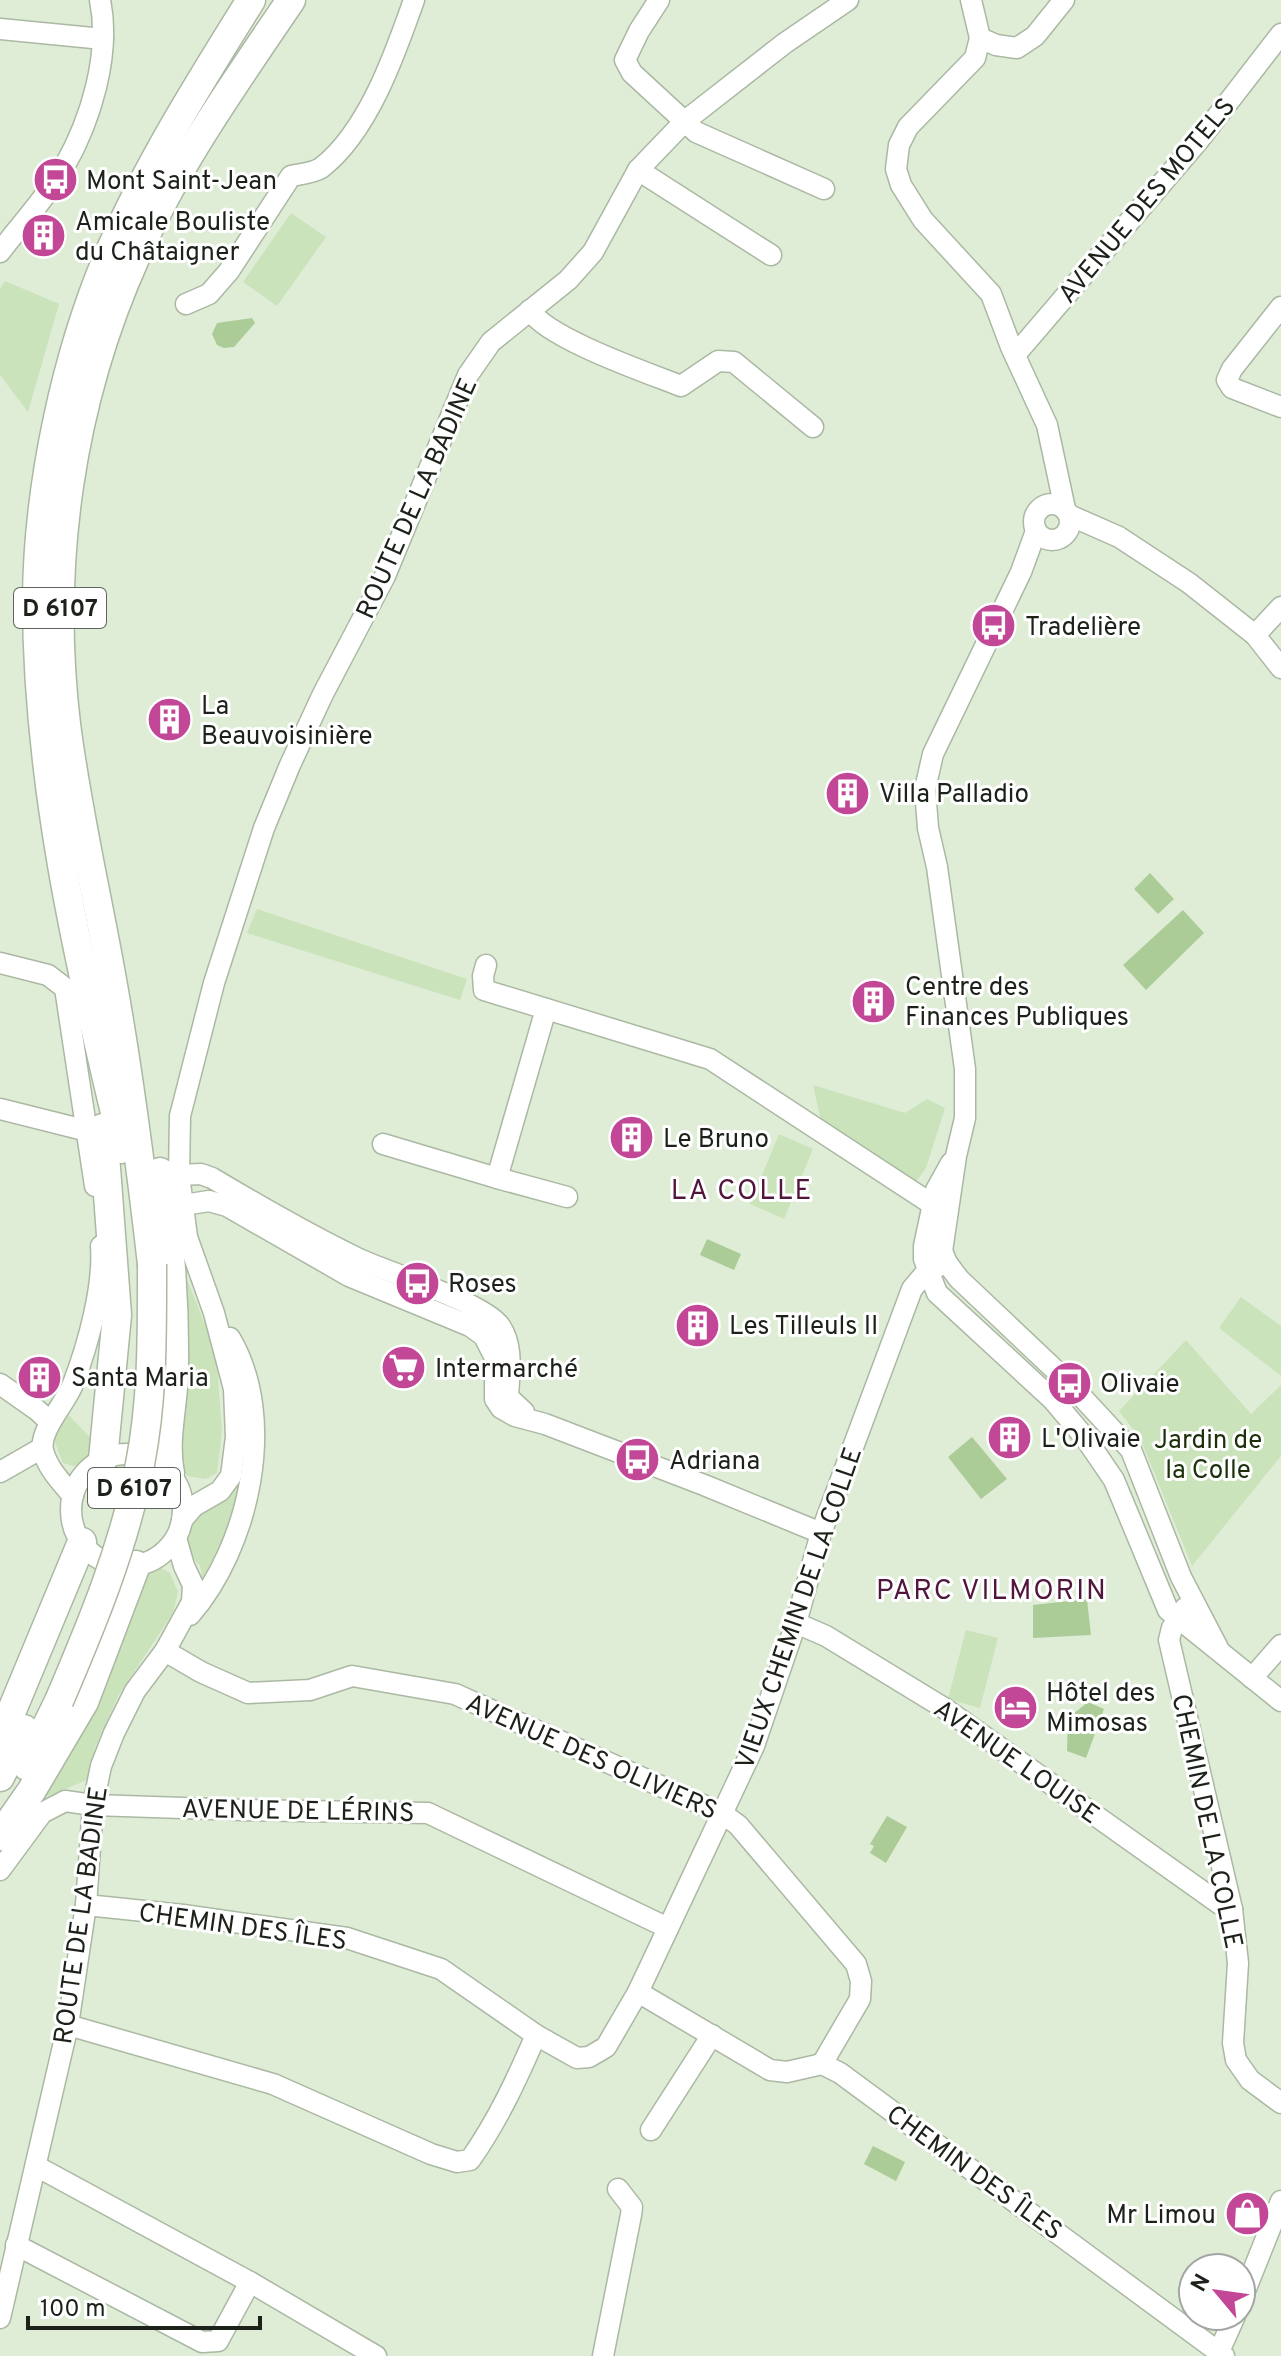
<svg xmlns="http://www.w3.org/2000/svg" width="1281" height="2356" font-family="Overpass,sans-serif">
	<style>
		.green { fill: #cae3bb }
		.water { fill: #accc97 }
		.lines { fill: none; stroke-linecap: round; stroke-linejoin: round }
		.minor-casing { stroke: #abb8a3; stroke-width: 23 }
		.highway-casing { stroke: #abb8a3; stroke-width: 31 }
		.minor { stroke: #fff; stroke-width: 20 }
		.highway { stroke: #fff; stroke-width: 28 }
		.highway-bridge-casing { stroke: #abb8a3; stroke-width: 31; stroke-linecap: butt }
		.highway-bridge { stroke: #fff; stroke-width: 28 }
		.labels { text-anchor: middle; stroke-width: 6; stroke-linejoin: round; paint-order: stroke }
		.shield { fill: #fff; stroke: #60645e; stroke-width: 2 }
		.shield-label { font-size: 24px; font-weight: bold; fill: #1c2119 }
		.poi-label { font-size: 26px; fill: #1c2119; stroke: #fff; text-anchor: start }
		.street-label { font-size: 26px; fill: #1c2119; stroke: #fff }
		.park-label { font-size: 26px; fill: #1c300b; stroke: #fff }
		.neighbourhood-label { font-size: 28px; letter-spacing: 2px; fill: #51163c; stroke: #fff }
	</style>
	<rect width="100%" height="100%" fill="#dfedd7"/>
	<g class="green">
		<polygon points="291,213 326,237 277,306 243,282"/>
		<polygon points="5,281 59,304 28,412 0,375 0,289"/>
		<polygon points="257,909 467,979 460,1000 247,933"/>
		<polygon points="813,1085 905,1113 927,1099 945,1108 926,1168 915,1183 821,1121"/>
		<polygon points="779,1134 813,1149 784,1219 750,1204"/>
		<polygon points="181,1264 216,1352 222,1431 217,1473 206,1479 187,1476 177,1459"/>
		<polygon points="1241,1297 1281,1326 1281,1376 1219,1328"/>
		<polygon points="1186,1340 1251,1414 1281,1385 1281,1456 1192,1566 1140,1438 1119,1411"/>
		<polygon points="64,1410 97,1445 89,1459 74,1466 63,1463 54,1440"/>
		<polygon points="240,1472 241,1504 204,1587 200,1566 186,1550 182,1538 186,1528"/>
		<polygon points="159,1567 170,1573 178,1592 173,1613 118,1696 95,1748 87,1780 41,1799 142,1580"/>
		<polygon points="966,1630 998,1638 980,1708 948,1699"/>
	</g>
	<g class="water">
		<polygon points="252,318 255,323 234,347 224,348 217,345 212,334 217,323"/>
		<polygon points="1150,873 1174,899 1158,914 1134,889"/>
		<polygon points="1183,910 1204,933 1146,990 1123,965"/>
		<polygon points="707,1239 741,1254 734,1270 700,1255"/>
		<polygon points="972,1437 1007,1479 981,1499 948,1457"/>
		<polygon points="1087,1599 1091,1635 1033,1638 1033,1605"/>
		<polygon points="1088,1702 1104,1709 1086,1758 1067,1751 1068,1718"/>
		<polygon points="887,1816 907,1827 886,1863 870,1853 874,1846 870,1844"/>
		<polygon points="873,2146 905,2162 896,2181 864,2164"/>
	</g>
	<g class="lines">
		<defs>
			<g id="minor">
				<polyline points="659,0 639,31 625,60 632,73 696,132 824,189"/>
				<polyline points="971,0 980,38 975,58 908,127 899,145 896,169 901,185 923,220 991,294 1011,347 1047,425 1065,509"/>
				<polyline points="0,29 103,39"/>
				<polyline points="980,38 996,45 1017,48 1035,36 1064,0"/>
				<polyline points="638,170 771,255"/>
				<path d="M0,252C21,224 47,197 64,167C91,120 111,54 100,0"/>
				<path d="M186,304L209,294L229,271L291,176C300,174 313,173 321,168C368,132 395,54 414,0"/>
				<polyline points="1281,307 1232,369 1227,380 1232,388 1281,407"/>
				<path d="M530,310C546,338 648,373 681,386L718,361L734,362L813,427"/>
				<polyline points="1015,355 1199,140 1281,34"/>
				<circle cx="1052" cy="522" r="18"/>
				<polyline points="1069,515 1119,537 1189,583 1255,635 1281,668"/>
				<polyline points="1036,531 1021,572 933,754 925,789 928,828 937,867 965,1069 965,1118 956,1156 942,1251 947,1263 959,1279 1069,1383 1131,1450 1181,1577 1218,1648"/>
				<polyline points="1255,635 1281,607"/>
				<polyline points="0,963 48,975 65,988 95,1186"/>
				<polyline points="486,965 483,976 484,990 710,1059 927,1201 946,1206"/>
				<polyline points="0,1109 88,1131"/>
				<polyline points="383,1144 497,1178 546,1009"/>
				<polyline points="951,1163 936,1190 924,1246 924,1259 937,1293 1053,1400 1086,1439 1114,1480 1168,1610 1281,1701"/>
				<path d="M179,1175L201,1174L212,1178C259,1206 307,1234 357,1258C387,1272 484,1303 500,1326C514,1346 509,1374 508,1397L524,1412"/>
				<polyline points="497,1178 567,1197"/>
				<polyline points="183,1205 209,1201 227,1206 349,1276 470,1326 484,1336 495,1358 495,1399 501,1408 515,1416 545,1424 704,1485 821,1533"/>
				<polyline points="0,1384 37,1410 50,1422"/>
				<circle cx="127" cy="1510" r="56"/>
				<polyline points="0,1472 42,1448"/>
				<path d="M73,1496C62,1483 47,1468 43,1450C39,1430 66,1403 73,1384C88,1345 104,1287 101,1246"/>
				<polyline points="182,1520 194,1506 220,1491 231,1476 236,1437 234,1389 214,1313 187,1237 179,1175 180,1116 214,983 264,828 290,765 323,694 385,576 468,375 491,342 568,280 593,252 638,170 685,121 785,43 848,0"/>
				<polyline points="1185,1608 1172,1628 1169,1640 1232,1909 1238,1963 1233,2043 1236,2060 1250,2080 1281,2103"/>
				<path d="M190,1615C249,1547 278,1419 230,1338"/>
				<polyline points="796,1623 826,1636 944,1708 1220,1904 1232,1909"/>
				<polyline points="165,1651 201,1672 248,1693 310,1690 352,1676 455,1694 723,1814 738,1825 856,1964 861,1981 860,1999 822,2064"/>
				<polyline points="1252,1678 1281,1645"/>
				<polyline points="0,1870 42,1813 65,1801 93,1805 243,1810 428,1813 668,1928"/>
				<polyline points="86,1905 183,1915 347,1938 441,1969 536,2035 577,2058 589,2057 606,2047 638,1992 754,1746 796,1623 821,1533 912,1289 928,1270 947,1263"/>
				<polyline points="638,1992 770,2070 787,2072 822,2064 840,2073 1224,2356"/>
				<path d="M68,2025L273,2084L431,2154L457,2162L470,2160C498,2120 517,2079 536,2035"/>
				<polyline points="651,2130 712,2035"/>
				<polyline points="36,2166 250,2282 376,2356"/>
				<polyline points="16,2245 202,2342 218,2341 250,2282"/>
				<polyline points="1241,2301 1281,2201"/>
				<polyline points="0,2318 68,2025 86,1905 93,1805 101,1766 114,1733 135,1691 165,1651 192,1602 193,1585 184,1566 176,1538"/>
				<polyline points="603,2356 631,2215 632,2207 618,2189"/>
				<polyline points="1217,2356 1235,2316"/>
			</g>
			<g id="highway">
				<path d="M121,1149L119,1129C77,956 37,778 37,599C38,485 66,352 112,247C150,161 201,80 251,0"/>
				<path d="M160,1172C170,1237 175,1303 174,1369C174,1404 163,1439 170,1473"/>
				<path d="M152,1264C141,1168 129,1074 112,980C97,895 77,811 66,724C47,565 70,402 136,256C177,164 235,83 291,0"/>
				<polyline points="103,1459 117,1315 103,1128"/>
				<polyline points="0,1739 82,1542"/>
				<polyline points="27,1766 59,1701"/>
				<polyline points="0,1777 24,1729"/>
				<polyline points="0,1836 32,1790 84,1702 136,1565"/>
			</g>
		</defs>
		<use href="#minor" class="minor-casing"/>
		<use href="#highway" class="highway-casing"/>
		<use href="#minor" class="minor"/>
		<use href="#highway" class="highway"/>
		<defs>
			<path id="highway-bridge" d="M59,1701C92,1624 124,1547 140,1464C153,1398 152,1331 152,1264"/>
		</defs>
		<use href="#highway-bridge" class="highway-bridge-casing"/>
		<use href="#highway-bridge" class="highway-bridge"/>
	</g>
	<defs>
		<symbol id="bus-disc" viewBox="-11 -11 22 22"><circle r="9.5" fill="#c34797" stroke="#fff"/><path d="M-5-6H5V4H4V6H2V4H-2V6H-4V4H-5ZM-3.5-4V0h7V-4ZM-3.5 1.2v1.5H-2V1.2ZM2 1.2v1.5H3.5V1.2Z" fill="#fff"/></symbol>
		<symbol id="building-disc" viewBox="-11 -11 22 22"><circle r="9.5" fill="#c34797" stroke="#fff"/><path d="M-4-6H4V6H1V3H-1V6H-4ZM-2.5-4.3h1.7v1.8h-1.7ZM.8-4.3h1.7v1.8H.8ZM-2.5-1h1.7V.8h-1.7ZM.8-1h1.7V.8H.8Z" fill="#fff"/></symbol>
		<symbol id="supermarket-disc" viewBox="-11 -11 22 22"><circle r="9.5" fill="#c34797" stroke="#fff"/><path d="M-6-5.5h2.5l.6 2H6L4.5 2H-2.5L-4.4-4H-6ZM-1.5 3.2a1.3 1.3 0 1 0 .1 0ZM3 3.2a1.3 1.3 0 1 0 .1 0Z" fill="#fff"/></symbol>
		<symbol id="hotel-disc" viewBox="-11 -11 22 22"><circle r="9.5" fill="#c34797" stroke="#fff"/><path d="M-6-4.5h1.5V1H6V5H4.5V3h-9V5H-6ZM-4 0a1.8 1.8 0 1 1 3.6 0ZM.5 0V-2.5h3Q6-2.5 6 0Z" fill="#fff"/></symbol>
		<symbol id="shop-disc" viewBox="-11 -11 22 22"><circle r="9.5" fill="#c34797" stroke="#fff"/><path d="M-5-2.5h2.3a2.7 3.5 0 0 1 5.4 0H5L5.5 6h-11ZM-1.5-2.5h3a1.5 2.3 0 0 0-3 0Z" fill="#fff"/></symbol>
	</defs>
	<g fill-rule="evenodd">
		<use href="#bus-disc" x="30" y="154" width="51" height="51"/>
		<use href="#building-disc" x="18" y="210" width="51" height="51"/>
		<use href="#bus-disc" x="968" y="600" width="51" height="51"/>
		<use href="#building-disc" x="144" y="694" width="51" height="51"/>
		<use href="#building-disc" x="822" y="768" width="51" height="51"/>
		<use href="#building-disc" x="848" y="976" width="51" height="51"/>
		<use href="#building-disc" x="606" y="1112" width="51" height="51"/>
		<use href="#bus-disc" x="392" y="1258" width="51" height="51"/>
		<use href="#building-disc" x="672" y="1300" width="51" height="51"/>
		<use href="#supermarket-disc" x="378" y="1342" width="51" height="51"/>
		<use href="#building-disc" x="14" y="1352" width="51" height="51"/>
		<use href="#bus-disc" x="1044" y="1358" width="51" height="51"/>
		<use href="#building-disc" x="984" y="1412" width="51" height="51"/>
		<use href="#bus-disc" x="612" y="1434" width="51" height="51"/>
		<use href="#hotel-disc" x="990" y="1682" width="51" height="51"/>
		<use href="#shop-disc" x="1222" y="2188" width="51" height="51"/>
	</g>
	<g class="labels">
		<g class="shield">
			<rect x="14" y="588" width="92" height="40" rx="6"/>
			<rect x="88" y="1468" width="92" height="40" rx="6"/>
		</g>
		<g class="shield-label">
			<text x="60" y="616">D 6107</text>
			<text x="134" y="1496">D 6107</text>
		</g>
		<g class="poi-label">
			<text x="86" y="189">Mont Saint-Jean</text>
			<text x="75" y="230">Amicale Bouliste<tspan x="75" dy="30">du Châtaigner</tspan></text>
			<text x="1025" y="635">Tradelière</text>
			<text x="201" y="714">La<tspan x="201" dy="30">Beauvoisinière</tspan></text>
			<text x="879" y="802">Villa Palladio</text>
			<text x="905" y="995">Centre des<tspan x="905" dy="30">Finances Publiques</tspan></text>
			<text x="663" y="1147">Le Bruno</text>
			<text x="448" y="1292">Roses</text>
			<text x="729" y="1334">Les Tilleuls II</text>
			<text x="435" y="1377">Intermarché</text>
			<text x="71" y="1386">Santa Maria</text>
			<text x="1100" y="1392">Olivaie</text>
			<text x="1041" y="1447">L'Olivaie</text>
			<text x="669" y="1469">Adriana</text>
			<text x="1046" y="1701">Hôtel des<tspan x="1046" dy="30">Mimosas</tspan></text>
			<text x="1216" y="2223" text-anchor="end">Mr Limou</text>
		</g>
		<g class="street-label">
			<text transform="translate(1146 200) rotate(-50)" y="9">AVENUE DES MOTELS</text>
			<text transform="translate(416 498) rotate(-66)" y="9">ROUTE DE LA BADINE</text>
			<text transform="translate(798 1608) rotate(-71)" y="9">VIEUX CHEMIN DE LA COLLE</text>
			<text transform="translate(592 1756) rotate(24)" y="9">AVENUE DES OLIVIERS</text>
			<text transform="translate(1017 1761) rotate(35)" y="9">AVENUE LOUISE</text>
			<text transform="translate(298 1810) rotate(1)" y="9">AVENUE DE LÉRINS</text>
			<text transform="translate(1208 1821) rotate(78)" y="9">CHEMIN DE LA COLLE</text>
			<text transform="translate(80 1915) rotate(-82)" y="9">ROUTE DE LA BADINE</text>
			<text transform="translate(243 1926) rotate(8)" y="9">CHEMIN DES ÎLES</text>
			<text transform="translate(975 2172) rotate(36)" y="9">CHEMIN DES ÎLES</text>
		</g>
		<g class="park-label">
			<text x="1208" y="1448">Jardin de<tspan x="1208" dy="30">la Colle</tspan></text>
		</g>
		<g class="neighbourhood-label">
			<text x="742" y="1199">LA COLLE</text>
			<text x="992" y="1599">PARC VILMORIN</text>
		</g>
	</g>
	<g transform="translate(1217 2292) rotate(299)"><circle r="38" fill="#ffffff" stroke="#a4a6a3" stroke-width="2"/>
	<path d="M0-6L14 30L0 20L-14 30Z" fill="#c34797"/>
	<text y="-12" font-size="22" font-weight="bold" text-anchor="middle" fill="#1c2119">N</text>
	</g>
	<path d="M28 2316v12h232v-12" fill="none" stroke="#1c2119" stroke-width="4"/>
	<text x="40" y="2316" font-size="24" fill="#1c2119" stroke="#ffffff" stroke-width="6" paint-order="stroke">100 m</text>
</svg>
